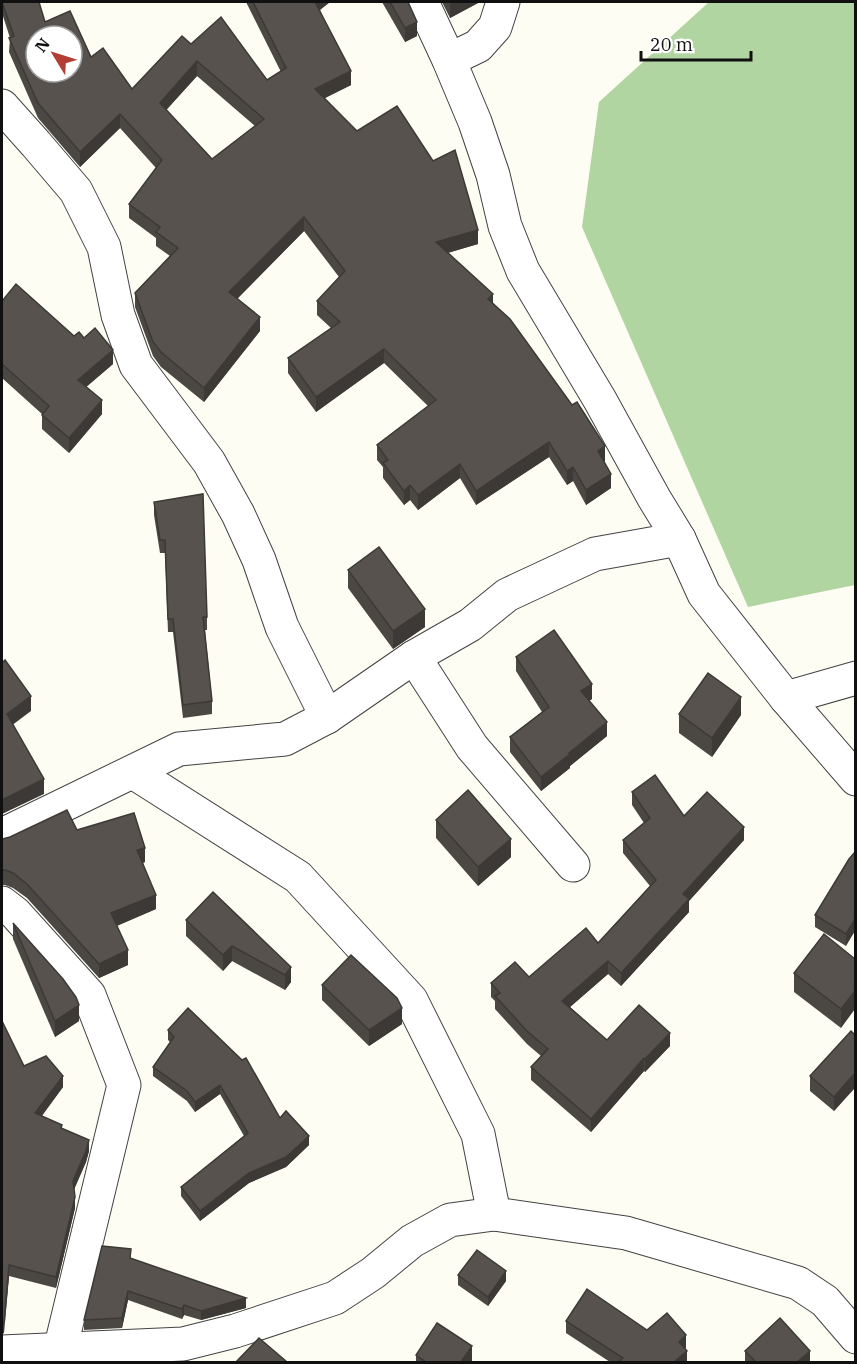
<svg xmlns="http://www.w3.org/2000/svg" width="857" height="1364" font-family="'IBM Plex Serif',serif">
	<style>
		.forest { fill: #b1d5a0 }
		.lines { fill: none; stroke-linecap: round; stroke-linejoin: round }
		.minor-casing { stroke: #434343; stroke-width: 35 }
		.minor { stroke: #fff; stroke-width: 33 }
		.wall { fill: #4b4742; fill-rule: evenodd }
		.shaded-wall { fill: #3d3936 }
		.building { fill: #57524d; stroke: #3d3936; stroke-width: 1.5; fill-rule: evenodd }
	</style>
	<rect width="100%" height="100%" fill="#fefdf3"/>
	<polygon class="forest" points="709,2 855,2 855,585 748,607 582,227 599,102"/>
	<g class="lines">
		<defs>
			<g id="minor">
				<polyline points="422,2 449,60 475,122 493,175 505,226 523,271 600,400 654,498 679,539 704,594 786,698 856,779"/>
				<polyline points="449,60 478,46 495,27 503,2"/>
				<polyline points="2,106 36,144 76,191 104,247 118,315 136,365 209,462 238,514 259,560 282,627 327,717"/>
				<polyline points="414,657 472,747 573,865"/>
				<polyline points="786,698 856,678"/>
				<polyline points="133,772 298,877 411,1000 478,1134 494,1214"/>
				<polyline points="2,835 179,749 285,739 327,717 414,657 470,625 507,595 595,554 679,539"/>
				<polyline points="2,903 15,913 89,995 124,1085 60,1350"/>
				<polyline points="2,1352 183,1344 235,1331 335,1298 373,1273 412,1241 450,1220 494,1214 626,1233 798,1283 825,1301 856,1337"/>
			</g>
		</defs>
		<use href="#minor" class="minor-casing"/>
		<use href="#minor" class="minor"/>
	</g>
	<g class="wall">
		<path d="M2,2H39L45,22L132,89L191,44L267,80L281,72L246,2H330L320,10L351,85L325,98L357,131L478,244L448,253L493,303L605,461H604L611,488L586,505L573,481L567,485L549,457L476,505L460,478L418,510L410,500L404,505L383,478V467L377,460V445L428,406L384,363L316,412L288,373V358L331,328L317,315V301L339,277L304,231L237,299L260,331L204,402L161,367L153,356L135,307V293L170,256L156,246V238L129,218V204L156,168L120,128L80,167L38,118L9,52L10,38L2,13ZM197,76L255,126L212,159L166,110Z"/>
		<polygon points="382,2 408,2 417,36 405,42"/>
		<polygon points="442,2 478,2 478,3 450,18"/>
		<polygon points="2,299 74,336 84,338 113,364 86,387 102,414 69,453 42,429 42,414 2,378"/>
		<polygon points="154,502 207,617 207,630 205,630 212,701 212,714 183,718 173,632 168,632 165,553 160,553 154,515"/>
		<polygon points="348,570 425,627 393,649 348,588"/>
		<polygon points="516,657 592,699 589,701 607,736 570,766 570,768 541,791 510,752 510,737 542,712 516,671"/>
		<polygon points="679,714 741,715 712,757 679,733"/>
		<polygon points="632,792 684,816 744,840 689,901 689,912 621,986 608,974 570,1007 607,1040 670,1046 645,1072 644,1071 591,1132 531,1080 531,1067 541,1056 527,1044 495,1009 495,1001 491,997 491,983 529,977 598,943 650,886 623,853 623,840 644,823 632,805"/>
		<polygon points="436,820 511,857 478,886 436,838"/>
		<polygon points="77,830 145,862 143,863 156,909 117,926 128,965 99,978 27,898 13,888 5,885 2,885 2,839"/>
		<polygon points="855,852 846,946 815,927 815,915"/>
		<polygon points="186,920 291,967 291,982 285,990 232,961 223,971 186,936"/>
		<polygon points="13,923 79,1021 55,1037 13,939"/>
		<polygon points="855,959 841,1028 794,992 794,973"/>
		<polygon points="322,985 402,1024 369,1046 322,1000"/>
		<polygon points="168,1030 280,1118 309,1145 286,1167 249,1183 200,1221 181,1196 181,1187 244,1136 220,1094 195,1112 187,1101 153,1076 153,1067 170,1042 168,1040"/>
		<polygon points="855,1035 855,1088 834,1111 810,1091 810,1076"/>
		<polygon points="24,1066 63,1087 42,1116 62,1129 89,1151 86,1162 74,1189 75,1208 56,1288 9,1276 4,1333"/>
		<polygon points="131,1258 246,1308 201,1320 184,1315 182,1319 128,1300 122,1328 84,1330 84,1320"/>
		<polygon points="458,1275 506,1281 488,1306 458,1285"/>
		<polygon points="566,1321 647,1330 686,1348 685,1349 687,1362 610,1362 566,1333"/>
		<polygon points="745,1351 810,1362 745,1362"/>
		<polygon points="416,1355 472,1362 416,1362"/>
	</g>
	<g class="shaded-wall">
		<polygon points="314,2 330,2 314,14"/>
		<polygon points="454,2 478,2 478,3 450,18 450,4"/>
		<polygon points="417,22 417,36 405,42 405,28"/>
		<polygon points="197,61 197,76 160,117 160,103"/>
		<polygon points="351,71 351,85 315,103 315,89"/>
		<polygon points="120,114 120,128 80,167 80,152"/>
		<polygon points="304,217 304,231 229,307 229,292"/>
		<polygon points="478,230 478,244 436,256 436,242"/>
		<polygon points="493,294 493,308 488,299"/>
		<polygon points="260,317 260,331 204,402 204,388"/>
		<polygon points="384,349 384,363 316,412 316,397"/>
		<polygon points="113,350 113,364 78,394 78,380"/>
		<polygon points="102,400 102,414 69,453 69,438"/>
		<polygon points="549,442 549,457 476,505 476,491"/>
		<polygon points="605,446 605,461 598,465 598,451"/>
		<polygon points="460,464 460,478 418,510 418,495"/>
		<polygon points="573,467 573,481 567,485 567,471"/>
		<polygon points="611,474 611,488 586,505 586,490"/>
		<polygon points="410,485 410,500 404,505 404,491"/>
		<polygon points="425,609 425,627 393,649 393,631"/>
		<polygon points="592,684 592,699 581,706 581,691"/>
		<polygon points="31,696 31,711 7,729 7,714"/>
		<polygon points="741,697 741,715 712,757 712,738"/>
		<polygon points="607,722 607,736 570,766 570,768 541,791 541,777"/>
		<polygon points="44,779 44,794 2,814 2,800"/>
		<polygon points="744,827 744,840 689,901 689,912 621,986 621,973 683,894"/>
		<polygon points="511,839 511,857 478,886 478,867"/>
		<polygon points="145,848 145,862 137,865 137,850"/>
		<polygon points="156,895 156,909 111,928 111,913"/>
		<polygon points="855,919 855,931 846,946 846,934"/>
		<polygon points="232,946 232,961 223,971 223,955"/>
		<polygon points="128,950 128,965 99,978 99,964"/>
		<polygon points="608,961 608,974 562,1014 562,1001"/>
		<polygon points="291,967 291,982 285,990 285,975"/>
		<polygon points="855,991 855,1009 841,1028 841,1009"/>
		<polygon points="79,1005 79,1021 55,1037 55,1021"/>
		<polygon points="402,1008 402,1024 369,1046 369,1030"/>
		<polygon points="670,1033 670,1046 645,1072 645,1059"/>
		<polygon points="644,1058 644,1071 591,1132 591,1119"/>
		<polygon points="855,1073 855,1087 834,1111 834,1097"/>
		<polygon points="63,1076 63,1087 35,1124 35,1113"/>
		<polygon points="220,1085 220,1094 195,1112 195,1102"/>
		<polygon points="309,1136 309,1145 286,1167 249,1183 200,1221 200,1211 249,1173"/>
		<polygon points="89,1140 89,1151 86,1162 73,1192 73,1181"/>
		<polygon points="75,1197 75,1208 56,1288 56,1277"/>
		<polygon points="9,1265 9,1276 4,1333 2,1334 2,1323"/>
		<polygon points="506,1271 506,1281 488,1306 488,1297"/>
		<polygon points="128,1291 128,1300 122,1328 122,1318"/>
		<polygon points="246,1298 246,1308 201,1320 201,1311"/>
		<polygon points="184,1305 184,1315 182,1319 182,1309"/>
		<polygon points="686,1335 686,1348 679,1354 679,1342"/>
		<polygon points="472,1346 472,1362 461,1362"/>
		<polygon points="687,1351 687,1362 674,1362"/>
		<polygon points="810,1351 810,1362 797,1362"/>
	</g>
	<g class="building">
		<path d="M2,2H39L45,22L70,11L91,57L103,48L132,89L182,36L191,44L221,17L267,80L286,68L253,2H315L351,71L315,89L357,131L397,106L433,161L455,150L478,230L436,242L493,294L488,299L510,319L572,405L577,402L605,446L598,451L611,474L586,490L573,467L567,471L549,442L476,491L460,464L418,495L410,485L404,491L383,463L388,460L377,445L436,400L384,349L316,397L288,358L340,322L317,301L345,271L304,217L229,292L260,317L204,388L161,352L153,342L135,293L178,248L156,232L160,227L129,204L162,160L120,114L80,152L38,103L9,38L14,36ZM36,36H72V72H36ZM197,61L264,119L212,159L160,103Z"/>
		<polygon points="390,2 408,2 417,22 405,28"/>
		<polygon points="16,284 74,336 79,332 84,338 95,328 113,350 78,380 102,400 69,438 42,415 49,406 2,364 2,299 3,300"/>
		<polygon points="203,494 207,617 203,617 212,701 183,705 173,619 168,619 165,540 160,540 154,502"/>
		<polygon points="379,547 425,609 393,631 348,570"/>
		<polygon points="554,630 592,684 581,691 607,722 569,753 570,754 541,777 510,737 549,707 516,657"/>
		<polygon points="5,660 31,696 7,714 44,779 2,800 2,663"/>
		<polygon points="708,673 741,697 712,738 679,714"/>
		<polygon points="655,775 684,816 707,792 744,827 683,894 689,899 621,973 608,961 562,1001 607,1040 639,1005 670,1033 645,1059 644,1058 591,1119 531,1067 548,1049 527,1031 495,996 500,993 491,983 515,962 529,977 586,928 598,943 656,880 623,840 650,818 632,792"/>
		<polygon points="468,790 511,839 478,867 436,820"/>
		<polygon points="67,810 77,830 134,813 145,848 137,850 156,895 111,913 128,950 99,964 27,884 13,873 5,870 2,870 2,839 10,837"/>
		<polygon points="855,852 855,919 846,934 815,915 849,859"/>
		<polygon points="213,892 291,967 285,975 232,946 223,955 186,920"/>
		<polygon points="13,923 63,979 76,997 79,1005 55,1021"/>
		<polygon points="824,934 855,959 855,991 841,1009 794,973"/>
		<polygon points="351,955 397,998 402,1008 369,1030 322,985"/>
		<polygon points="188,1008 242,1060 246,1058 280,1118 286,1111 309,1136 286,1157 249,1173 200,1211 181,1187 248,1133 220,1085 195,1102 187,1091 153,1067 174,1037 168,1030"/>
		<polygon points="2,1021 24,1066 46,1056 63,1076 35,1113 62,1125 61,1128 89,1140 86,1151 73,1181 75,1197 56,1277 9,1265 4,1322 2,1323"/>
		<polygon points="851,1031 855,1035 855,1073 834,1097 810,1076"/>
		<polygon points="102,1246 131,1249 130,1258 246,1298 201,1311 184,1305 182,1309 128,1291 122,1318 84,1320"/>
		<polygon points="477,1250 506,1271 488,1297 458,1275"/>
		<polygon points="587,1289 647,1330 667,1313 686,1335 679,1342 687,1351 674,1362 618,1362 623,1358 566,1321"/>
		<polygon points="780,1318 810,1351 797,1362 756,1362 745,1351"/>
		<polygon points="437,1323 472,1346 461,1362 426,1362 416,1355"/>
		<polygon points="259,1338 287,1362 236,1362"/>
	</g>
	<rect width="857" height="1364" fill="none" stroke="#101010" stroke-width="6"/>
	<g transform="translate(54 54) rotate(308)"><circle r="28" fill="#ffffff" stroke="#9f9f9f" stroke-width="1.5"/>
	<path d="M0-4.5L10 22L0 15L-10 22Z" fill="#b33e34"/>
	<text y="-9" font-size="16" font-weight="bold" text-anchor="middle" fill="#101010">N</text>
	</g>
	<path d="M641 51v9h110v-9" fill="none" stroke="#101010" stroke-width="3"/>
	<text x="650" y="51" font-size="18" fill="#101010" stroke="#ffffff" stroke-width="4.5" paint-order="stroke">20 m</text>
</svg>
